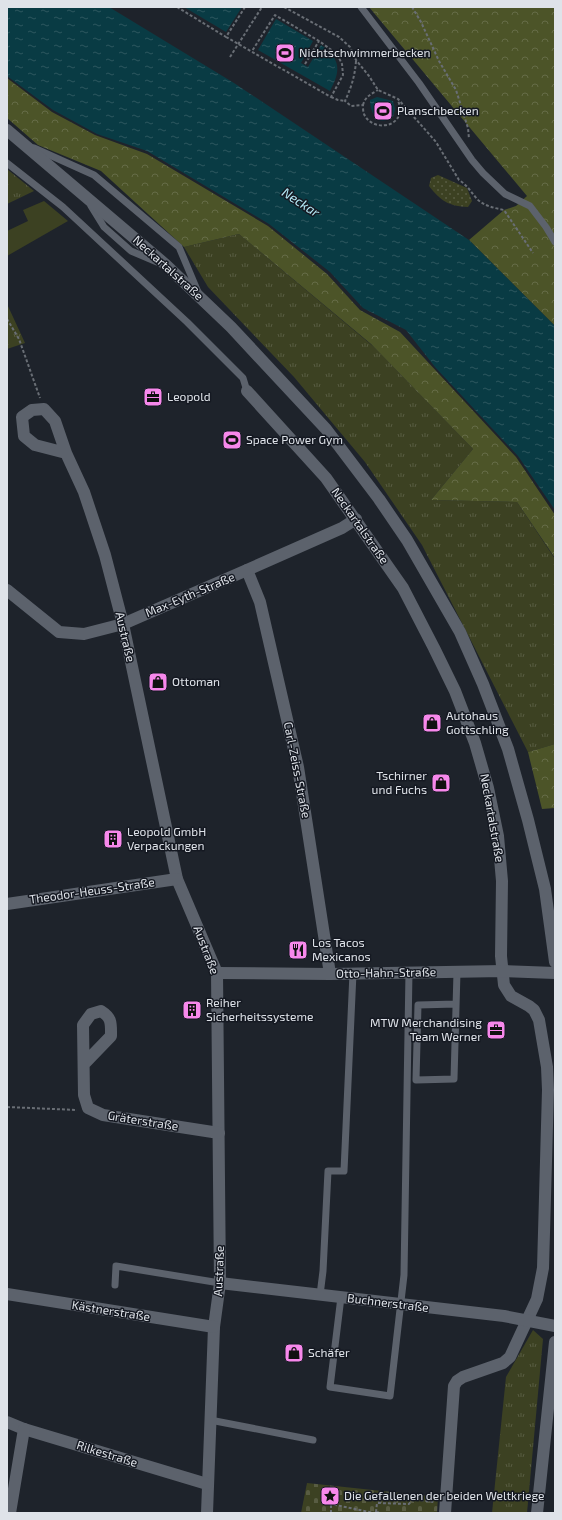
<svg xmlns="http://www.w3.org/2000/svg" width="562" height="1520" font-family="'Exo 2',sans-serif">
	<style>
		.grass { fill: url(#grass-tufts) }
		.forest { fill: url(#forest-crowns) }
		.cemetery { fill: url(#cemetery-stones) }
		.park { fill: url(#park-dots) }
		.garden { fill: #3c4122 }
		.water { fill: url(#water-ripples) }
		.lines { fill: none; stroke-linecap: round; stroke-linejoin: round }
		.path { stroke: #696e75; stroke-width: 2; stroke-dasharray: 3 2; stroke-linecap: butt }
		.lane { stroke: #5c626c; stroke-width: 7 }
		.street { stroke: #5c626c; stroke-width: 12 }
		.secondary { stroke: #5c626c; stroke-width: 12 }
		.labels { text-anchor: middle; stroke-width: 3; stroke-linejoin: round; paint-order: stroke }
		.poi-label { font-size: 12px; fill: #dfe3e9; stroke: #151922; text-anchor: start }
		.street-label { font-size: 12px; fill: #dfe3e9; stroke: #151922 }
		.water-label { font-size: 13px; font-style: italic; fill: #b5ebf8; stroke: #151922 }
	</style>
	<defs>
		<pattern id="grass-tufts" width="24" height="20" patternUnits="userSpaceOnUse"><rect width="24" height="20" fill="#3c4122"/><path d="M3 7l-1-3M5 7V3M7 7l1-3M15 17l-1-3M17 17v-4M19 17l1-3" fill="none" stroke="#585c42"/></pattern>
		<pattern id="forest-crowns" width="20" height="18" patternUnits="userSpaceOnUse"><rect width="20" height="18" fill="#4c5428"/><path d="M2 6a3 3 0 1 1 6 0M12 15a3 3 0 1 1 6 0" fill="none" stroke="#656c47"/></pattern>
		<pattern id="cemetery-stones" width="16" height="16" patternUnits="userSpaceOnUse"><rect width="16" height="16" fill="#3c4122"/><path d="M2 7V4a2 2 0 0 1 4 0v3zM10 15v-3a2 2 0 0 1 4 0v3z" fill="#585c42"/></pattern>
		<pattern id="park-dots" width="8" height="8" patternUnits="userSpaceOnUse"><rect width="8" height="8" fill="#3c4122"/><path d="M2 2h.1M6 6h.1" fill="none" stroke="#585c42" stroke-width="1.8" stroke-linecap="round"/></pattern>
		<pattern id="water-ripples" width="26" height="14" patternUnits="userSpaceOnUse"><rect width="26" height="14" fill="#093b44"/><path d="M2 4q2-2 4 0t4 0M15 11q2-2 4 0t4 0" fill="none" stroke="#2c575f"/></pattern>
	</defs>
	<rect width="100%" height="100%" fill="#1e232b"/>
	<g class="grass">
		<polygon points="7,169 34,191 7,204"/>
		<polygon points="239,234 374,347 473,449 431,500 517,502 555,559 555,744 528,752 422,545 365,462 294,377 208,287 184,247"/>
		<polygon points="7,304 25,343 7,349"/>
		<polygon points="533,1330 543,1339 527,1513 492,1513 506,1377"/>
	</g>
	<g class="forest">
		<polygon points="369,7 555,7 555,326 469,240 504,210 516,206 527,196"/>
		<polygon points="7,78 52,112 95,135 147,154 268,226 327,274 360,310 400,332 516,457 555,515 555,558 517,502 431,500 473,449 371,344 239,234 184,247 101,171 38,145 7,118"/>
		<polygon points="555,744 555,808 542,809 528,752"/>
	</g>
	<polygon class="cemetery" points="307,1483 438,1497 437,1513 301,1513"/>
	<path class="park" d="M438,175L467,188L472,201L468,207C448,206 441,201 429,186L431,178Z"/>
	<polygon class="garden" points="44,201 68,221 7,256 7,231 28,221 23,210"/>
	<g class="water">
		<polygon points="7,7 109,7 234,83 469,240 555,326 555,510 518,456 435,367 406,330 363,308 330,272 269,224 147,151 97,134 53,110 7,76"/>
		<polygon points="184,7 242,7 226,32"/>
		<path d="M276,19L313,41L301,63L308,67L321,45C341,59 341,71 330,91L258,50Z"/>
		<path d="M377,97L393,101L395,109L393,117C390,118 386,121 383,121C374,121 370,108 370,100Z"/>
	</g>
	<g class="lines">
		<g class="path">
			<polyline points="177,7 226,37 245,7"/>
			<path d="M284,7L339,37L350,47L356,60L369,76L378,90L398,99L436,142L459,180C467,185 471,192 477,199C484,206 494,208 504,210L533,253"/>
			<polyline points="412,7 421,22 439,61 456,90 468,128 469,139"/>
			<polyline points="226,37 331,97 343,75 342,64 337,54 319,41 275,15 252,51"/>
			<polyline points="230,57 262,7"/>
			<path d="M356,61C355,76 351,88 345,101L351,106L363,105C363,108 363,112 364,114C371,130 397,129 400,112C401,108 399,104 398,100"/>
			<polyline points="305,64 319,41"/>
			<polyline points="331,97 338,100 345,101"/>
			<path d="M363,105C365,97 371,94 378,90"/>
			<polyline points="7,319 19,339 40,398"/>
			<polyline points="7,1107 77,1110"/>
			<polyline points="331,1497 331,1504 374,1513"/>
			<polyline points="376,1512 377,1503 409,1504 413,1499 434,1502"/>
			<polyline points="376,1512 381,1513"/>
			<polyline points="331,1513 331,1504"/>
		</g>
		<g class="lane">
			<polyline points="361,7 419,83 472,160 483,173 505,194 530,206 546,227 555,242"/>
			<polyline points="34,148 94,175 179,247 198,292"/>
			<polyline points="7,163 63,207 187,322 243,378 247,391"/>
			<polyline points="91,206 104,227 131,251 157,262"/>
			<polyline points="456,1004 418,1005 416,1080 454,1079 457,972"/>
			<polyline points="115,1285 116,1266 220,1283"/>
			<polyline points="320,1295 323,1271 328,1171 344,1171 353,973"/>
			<polyline points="341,1297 330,1387 390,1396 404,1275 409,972"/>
			<polyline points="210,1420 313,1440"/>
		</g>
		<g class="street">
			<polyline points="247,391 326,478 403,588 434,648 455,691 475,743 488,788 498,836 502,881 501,956 504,985 511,996 529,1006 534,1010 539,1020 547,1067 548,1090 543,1268 537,1299 510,1357 503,1363 463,1377 457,1381 454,1386 445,1513"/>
			<polyline points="66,453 35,445 24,436 22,417 32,410 44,409 55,421 66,453 84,492 105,555 123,624 177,879 217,973 220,1283 214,1327 207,1513"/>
			<polyline points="247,570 260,602 298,767 330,974"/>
			<polyline points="7,590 59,632 84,634 123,624 247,570 342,528 356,519"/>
			<polyline points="7,904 177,879"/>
			<polyline points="217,973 330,974 503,971 555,973"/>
			<path d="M84,1064L111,1036C111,1023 112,1018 101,1011L91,1014L83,1025L84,1095L88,1108L103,1115L219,1133"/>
			<polyline points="220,1283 504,1316 555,1326"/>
			<polyline points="7,1294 214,1327"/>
			<polyline points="7,1422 24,1429 207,1484"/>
			<polyline points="10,1513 24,1429"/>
		</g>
		<g class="secondary">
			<polyline points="7,130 166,265 231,327 326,429 379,499 407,540 460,632 483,684 508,749 528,820 545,889 555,962"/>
			<polyline points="537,1513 555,1342"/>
		</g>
	</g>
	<defs>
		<symbol id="stadium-square" viewBox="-11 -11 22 22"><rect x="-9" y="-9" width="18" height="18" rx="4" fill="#f788eb" stroke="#151922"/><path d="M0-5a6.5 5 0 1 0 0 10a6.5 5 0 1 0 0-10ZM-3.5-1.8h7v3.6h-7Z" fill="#111"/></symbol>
		<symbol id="office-square" viewBox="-11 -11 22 22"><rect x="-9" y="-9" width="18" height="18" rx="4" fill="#f788eb" stroke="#151922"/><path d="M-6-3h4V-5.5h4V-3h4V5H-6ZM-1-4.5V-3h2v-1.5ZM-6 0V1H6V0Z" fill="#111"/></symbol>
		<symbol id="shop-square" viewBox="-11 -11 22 22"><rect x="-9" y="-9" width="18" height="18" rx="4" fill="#f788eb" stroke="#151922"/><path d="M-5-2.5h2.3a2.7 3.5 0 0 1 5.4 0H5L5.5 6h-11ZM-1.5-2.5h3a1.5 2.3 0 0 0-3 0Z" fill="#111"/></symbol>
		<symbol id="building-square" viewBox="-11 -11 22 22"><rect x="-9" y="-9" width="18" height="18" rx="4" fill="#f788eb" stroke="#151922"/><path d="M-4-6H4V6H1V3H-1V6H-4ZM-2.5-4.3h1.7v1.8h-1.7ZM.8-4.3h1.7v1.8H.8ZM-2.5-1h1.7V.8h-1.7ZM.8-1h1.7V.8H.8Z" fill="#111"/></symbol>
		<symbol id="restaurant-square" viewBox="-11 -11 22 22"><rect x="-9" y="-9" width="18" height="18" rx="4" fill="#f788eb" stroke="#151922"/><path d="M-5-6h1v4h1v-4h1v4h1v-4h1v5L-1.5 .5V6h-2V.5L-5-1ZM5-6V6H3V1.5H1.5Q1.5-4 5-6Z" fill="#111"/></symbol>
		<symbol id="sight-square" viewBox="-11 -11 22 22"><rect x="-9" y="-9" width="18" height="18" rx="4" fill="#f788eb" stroke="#151922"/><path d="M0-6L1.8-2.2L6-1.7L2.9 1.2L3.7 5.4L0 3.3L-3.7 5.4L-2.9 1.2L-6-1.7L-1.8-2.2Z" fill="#111"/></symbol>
	</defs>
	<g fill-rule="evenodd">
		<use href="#stadium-square" x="274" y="42" width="22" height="22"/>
		<use href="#stadium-square" x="372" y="100" width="22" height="22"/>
		<use href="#office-square" x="142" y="386" width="22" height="22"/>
		<use href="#stadium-square" x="221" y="429" width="22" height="22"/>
		<use href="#shop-square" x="147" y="671" width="22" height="22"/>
		<use href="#shop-square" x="421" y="712" width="22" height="22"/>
		<use href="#shop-square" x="430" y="772" width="22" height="22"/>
		<use href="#building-square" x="102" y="828" width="22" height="22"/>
		<use href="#restaurant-square" x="287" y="939" width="22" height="22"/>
		<use href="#building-square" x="181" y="999" width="22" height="22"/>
		<use href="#office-square" x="485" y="1019" width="22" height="22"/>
		<use href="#shop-square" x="283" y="1342" width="22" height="22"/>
		<use href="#sight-square" x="319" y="1485" width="22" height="22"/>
	</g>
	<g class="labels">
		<g class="poi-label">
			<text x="299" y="57">Nichtschwimmerbecken</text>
			<text x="397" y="115">Planschbecken</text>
			<text x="167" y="401">Leopold</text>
			<text x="246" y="444">Space Power Gym</text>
			<text x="172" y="686">Ottoman</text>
			<text x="446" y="720">Autohaus<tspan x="446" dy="14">Gottschling</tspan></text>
			<text x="427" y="780" text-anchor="end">Tschirner<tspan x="427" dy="14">und Fuchs</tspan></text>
			<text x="127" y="836">Leopold GmbH<tspan x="127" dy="14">Verpackungen</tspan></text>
			<text x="312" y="947">Los Tacos<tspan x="312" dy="14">Mexicanos</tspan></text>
			<text x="206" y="1007">Reiher<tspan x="206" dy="14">Sicherheitssysteme</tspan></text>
			<text x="482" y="1027" text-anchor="end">MTW Merchandising<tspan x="482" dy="14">Team Werner</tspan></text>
			<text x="308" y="1357">Schäfer</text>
			<text x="344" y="1500">Die Gefallenen der beiden Weltkriege</text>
		</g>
		<g class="street-label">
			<text transform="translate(168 268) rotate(42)" y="4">Neckartalstraße</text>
			<text transform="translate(360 526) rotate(55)" y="4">Neckartalstraße</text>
			<text transform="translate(190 595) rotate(-23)" y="4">Max-Eyth-Straße</text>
			<text transform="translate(125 637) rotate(77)" y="4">Austraße</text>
			<text transform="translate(297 770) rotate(79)" y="4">Carl-Zeiss-Straße</text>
			<text transform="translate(492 818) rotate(80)" y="4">Neckartalstraße</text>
			<text transform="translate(92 891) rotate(-8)" y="4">Theodor-Heuss-Straße</text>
			<text transform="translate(206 950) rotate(69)" y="4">Austraße</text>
			<text transform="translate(386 973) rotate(-1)" y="4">Otto-Hahn-Straße</text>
			<text transform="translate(143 1121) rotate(9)" y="4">Gräterstraße</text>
			<text transform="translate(219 1271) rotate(-88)" y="4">Austraße</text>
			<text transform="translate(388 1303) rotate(7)" y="4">Buchnerstraße</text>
			<text transform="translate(111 1311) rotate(9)" y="4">Kästnerstraße</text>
			<text transform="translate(107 1454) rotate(17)" y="4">Rilkestraße</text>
		</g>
		<g class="water-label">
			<text transform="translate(301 202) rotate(33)" y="5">Neckar</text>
		</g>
	</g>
	<rect width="562" height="1520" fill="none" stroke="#dfe3e9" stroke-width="16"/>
</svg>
